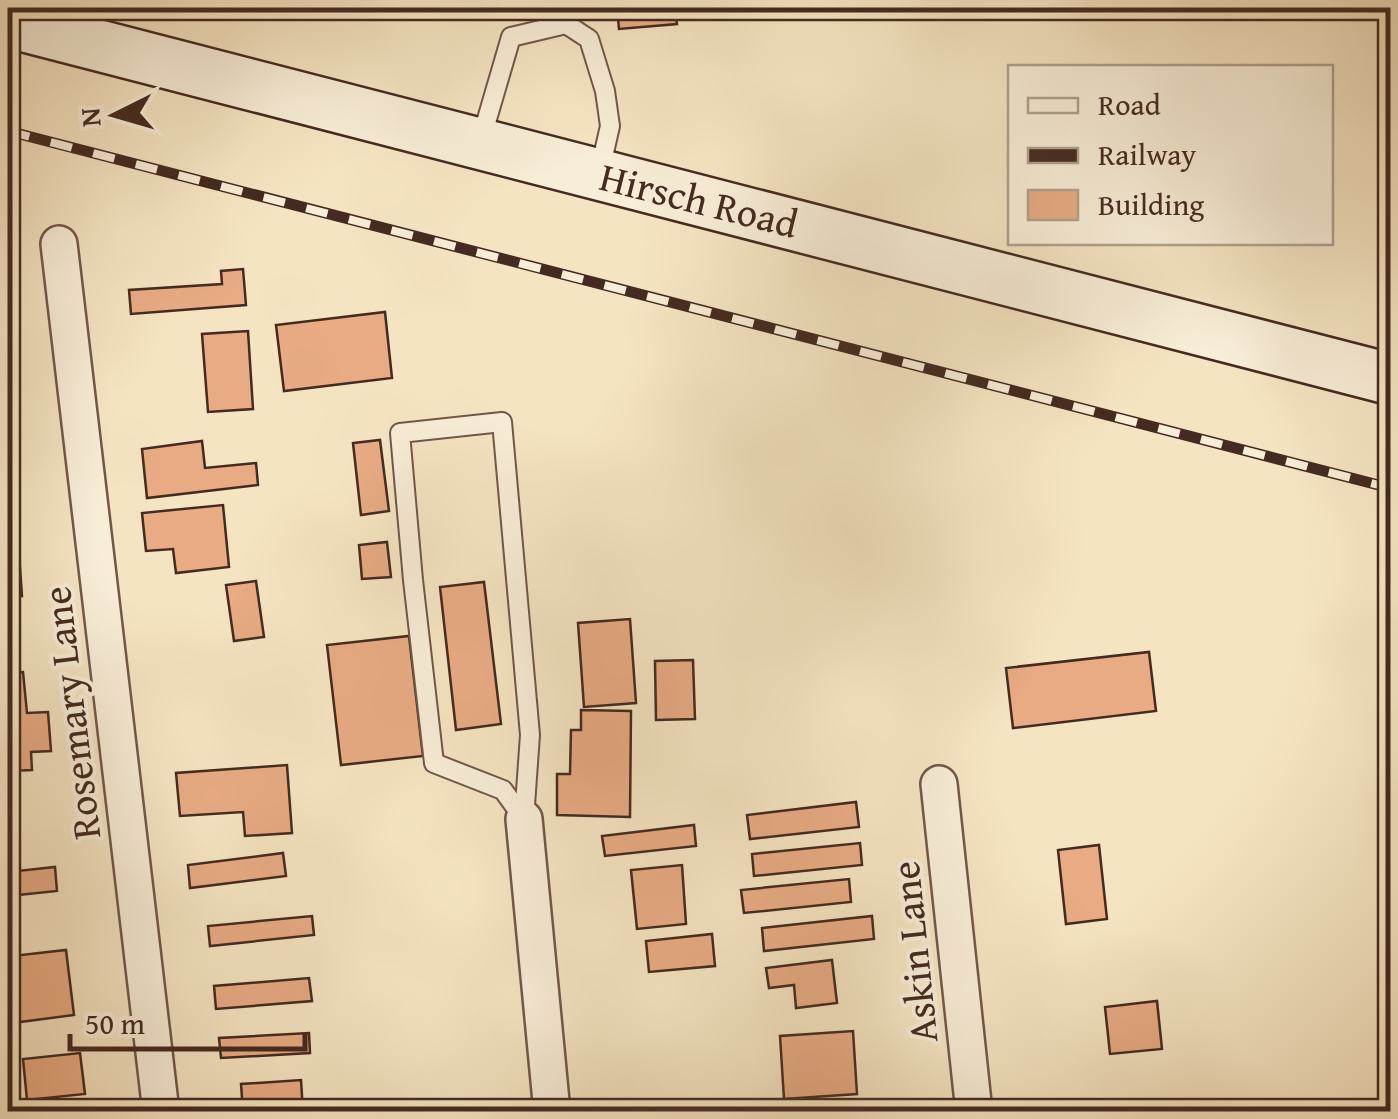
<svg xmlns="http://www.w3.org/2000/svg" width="1398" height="1119" font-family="'Gentium Book Plus',serif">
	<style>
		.building { fill: #e8ab84; stroke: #442a20; stroke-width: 2.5 }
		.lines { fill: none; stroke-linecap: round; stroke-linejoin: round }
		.lane-casing { stroke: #705848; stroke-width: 22 }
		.street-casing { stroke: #705848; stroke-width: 40 }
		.secondary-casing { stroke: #442a20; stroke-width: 55 }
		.lane { stroke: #f8edd7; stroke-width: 18 }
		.street { stroke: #f8edd7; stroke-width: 35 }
		.secondary { stroke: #f8edd7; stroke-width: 50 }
		.rail-casing { stroke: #442a20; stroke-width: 11 }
		.rail { stroke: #f8edd7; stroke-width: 8; stroke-dasharray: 22; stroke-linecap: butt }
		.labels { text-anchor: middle; stroke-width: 8; stroke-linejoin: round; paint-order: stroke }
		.street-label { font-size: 40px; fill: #442a20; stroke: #f8edd7 }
	</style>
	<rect width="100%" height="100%" fill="#f5e4c2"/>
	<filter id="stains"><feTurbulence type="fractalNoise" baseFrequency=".002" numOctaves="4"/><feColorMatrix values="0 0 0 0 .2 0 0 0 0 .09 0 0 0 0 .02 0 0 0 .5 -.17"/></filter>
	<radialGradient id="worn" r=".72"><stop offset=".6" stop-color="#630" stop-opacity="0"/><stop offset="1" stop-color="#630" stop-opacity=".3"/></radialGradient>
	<g class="building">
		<polygon points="617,8 675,8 677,24 619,29"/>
		<polygon points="243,269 246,305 131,314 129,290 222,284 221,271"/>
		<polygon points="385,312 392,378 284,391 276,325"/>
		<polygon points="248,331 253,409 208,412 202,334"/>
		<polygon points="380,440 389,511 361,515 353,443"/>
		<polygon points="202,441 205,468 256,463 258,485 147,498 142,449"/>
		<polygon points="223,505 229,567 176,573 173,549 146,551 142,513"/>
		<polygon points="387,542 391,577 362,579 359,545"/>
		<polygon points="19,554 22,596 8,597 8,555"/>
		<polygon points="256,581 264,637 234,641 226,585"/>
		<polygon points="484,582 501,724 456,730 440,587"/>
		<polygon points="630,619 636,703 584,707 578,623"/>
		<polygon points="409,636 423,756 341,765 327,645"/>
		<polygon points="1149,652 1156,711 1013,728 1006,668"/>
		<polygon points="693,660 695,719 656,720 655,661"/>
		<polygon points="23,672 27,713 48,712 51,751 31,752 32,770 8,771 8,673"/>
		<polygon points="581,710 631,711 630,817 557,815 557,774 570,774 571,730 581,730"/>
		<polygon points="287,765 292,833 245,836 243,812 180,816 176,773"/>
		<polygon points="856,802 859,827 750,839 747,815"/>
		<polygon points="694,825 696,846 605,856 602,836"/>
		<polygon points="860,843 862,865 754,876 752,854"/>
		<polygon points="1099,845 1107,919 1066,924 1058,850"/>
		<polygon points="283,853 286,876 190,888 188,865"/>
		<polygon points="682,865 686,924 637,929 631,870"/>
		<polygon points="55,867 57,891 8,896 8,872"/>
		<polygon points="849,879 851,902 744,913 741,890"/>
		<polygon points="312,916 314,935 210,946 208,926"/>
		<polygon points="872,916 874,939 764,951 762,928"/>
		<polygon points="712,934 715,966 649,972 646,941"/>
		<polygon points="66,950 74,1015 20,1022 12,956"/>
		<polygon points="832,960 837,1003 796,1008 794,985 769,988 766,968"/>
		<polygon points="309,978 312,1001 216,1009 214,986"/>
		<polygon points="1157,1001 1162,1049 1110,1054 1105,1007"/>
		<polygon points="853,1031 857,1094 784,1099 780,1036"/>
		<polygon points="309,1033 310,1053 221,1058 219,1038"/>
		<polygon points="8,1049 13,1049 19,1101 8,1102"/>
		<polygon points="80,1053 85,1094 27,1100 23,1059"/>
		<polygon points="301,1080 303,1112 243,1112 241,1084"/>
	</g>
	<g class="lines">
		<defs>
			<g id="lane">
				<polyline points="480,143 511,37 566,24 589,39 605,91 610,126 600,170"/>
				<polygon points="502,422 530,735 524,819 503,790 434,763 413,580 400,433"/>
			</g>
			<g id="street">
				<polyline points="59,244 161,1112"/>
				<polyline points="939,784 974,1112"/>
				<polyline points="524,819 552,1112"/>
			</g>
			<polyline id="secondary" points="8,22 1390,379"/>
		</defs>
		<use href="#lane" class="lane-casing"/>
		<use href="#street" class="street-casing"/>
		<use href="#secondary" class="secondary-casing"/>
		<use href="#lane" class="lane"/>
		<use href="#street" class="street"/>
		<use href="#secondary" class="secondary"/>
		<defs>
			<polyline id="rail" points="8,131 1390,488"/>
		</defs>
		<use href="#rail" class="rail-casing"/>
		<use href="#rail" class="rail"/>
	</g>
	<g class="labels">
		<g class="street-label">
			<text transform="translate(699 200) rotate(14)" y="14">Hirsch Road</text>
			<text transform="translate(71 713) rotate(-97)" y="14">Rosemary Lane</text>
			<text transform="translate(914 952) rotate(-96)" y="14">Askin Lane</text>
		</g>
	</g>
	<rect width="1398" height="1119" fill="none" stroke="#f5e4c2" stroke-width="40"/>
	<rect x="10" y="10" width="1378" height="1099" fill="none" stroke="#442a20" stroke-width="5"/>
	<rect x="20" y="20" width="1358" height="1079" fill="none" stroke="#442a20" stroke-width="2.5"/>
	<rect x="1008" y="65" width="325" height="180" fill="#f8edd7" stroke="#b09f8e" stroke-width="2.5"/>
	<rect x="1028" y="98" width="50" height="15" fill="#f8edd7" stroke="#b09f8e" stroke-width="2.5"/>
	<text x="1098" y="115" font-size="30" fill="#442a20">Road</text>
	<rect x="1028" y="148" width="50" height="15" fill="#442a20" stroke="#b09f8e" stroke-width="2.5"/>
	<text x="1098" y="165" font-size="30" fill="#442a20">Railway</text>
	<rect x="1028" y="190" width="50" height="30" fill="#e8ab84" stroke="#b09f8e" stroke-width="2.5"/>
	<text x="1098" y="215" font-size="30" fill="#442a20">Building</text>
	<g transform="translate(115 115) rotate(265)" stroke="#f8edd7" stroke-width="8" paint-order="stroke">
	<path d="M0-8L18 38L0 25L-18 38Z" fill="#442a20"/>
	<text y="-15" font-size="28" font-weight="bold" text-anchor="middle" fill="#442a20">N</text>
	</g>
	<path d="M70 1034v15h235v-15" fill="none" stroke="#442a20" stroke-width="5"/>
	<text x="85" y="1034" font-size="30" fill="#442a20" stroke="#f8edd7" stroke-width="8" paint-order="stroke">50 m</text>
	<rect width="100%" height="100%" filter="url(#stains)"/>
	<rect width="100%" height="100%" fill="url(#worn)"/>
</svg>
